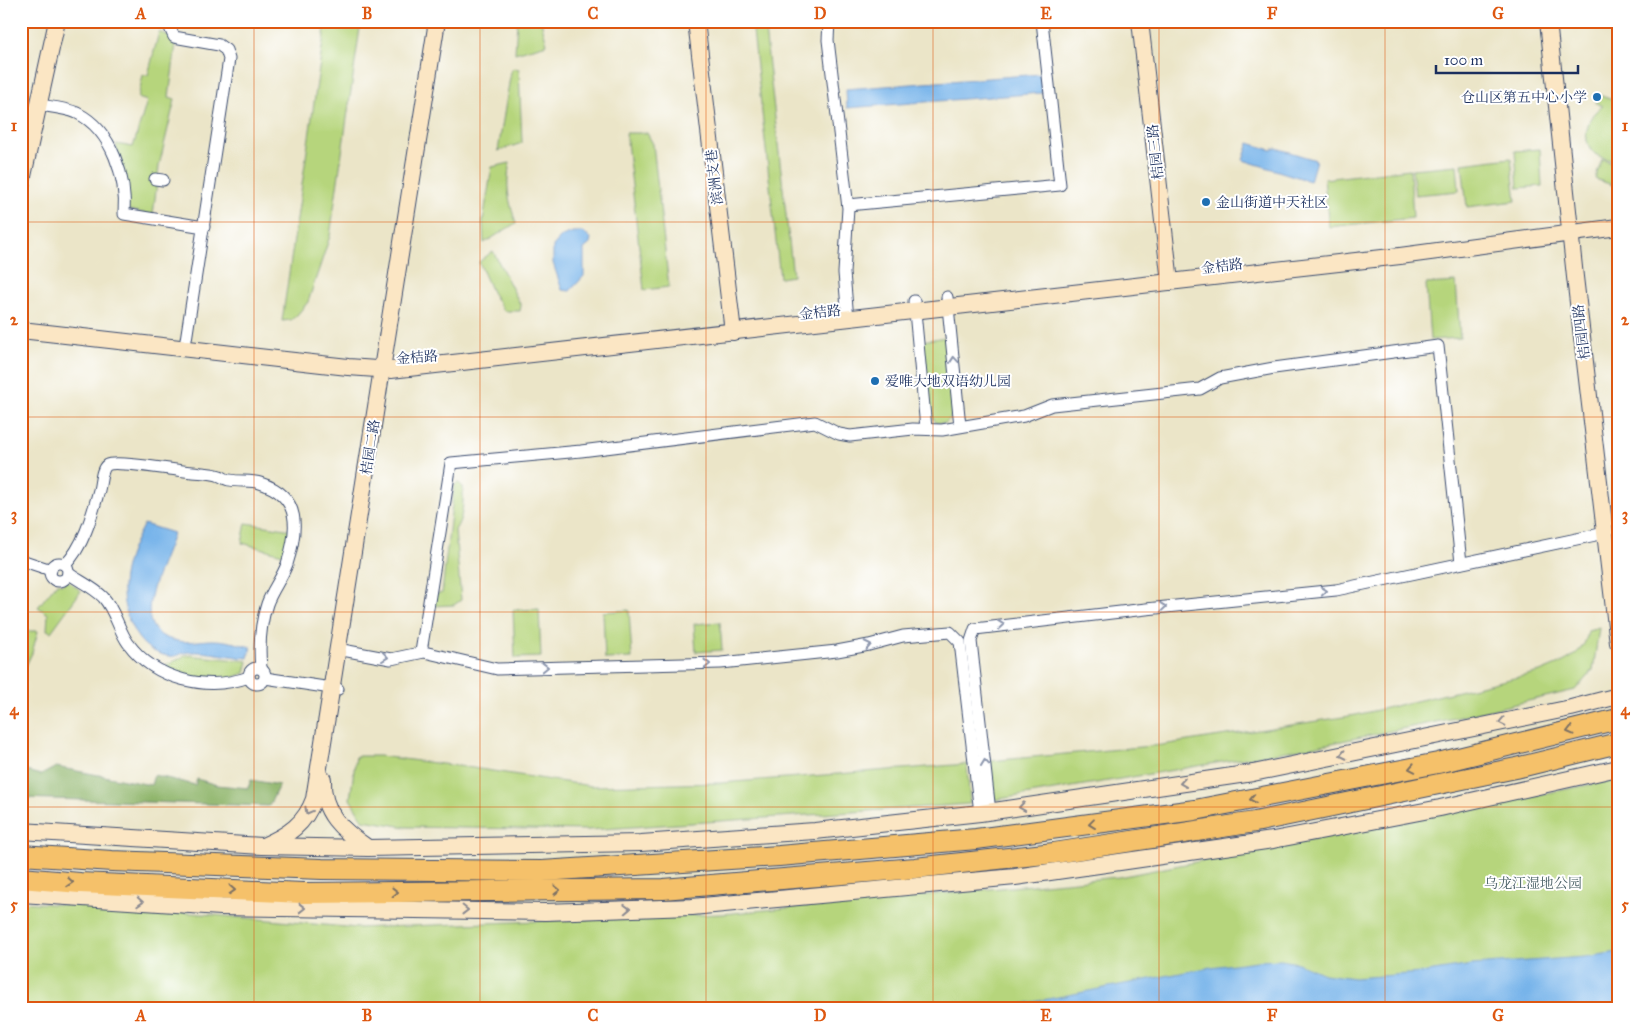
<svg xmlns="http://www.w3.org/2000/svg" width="1639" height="1029" font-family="'IM FELL Great Primer','Noto Serif SC',serif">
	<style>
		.green { fill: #b6d57c; stroke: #68826d }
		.forest { fill: #90b66c; stroke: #567265 }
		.water { fill: #77b4ea; stroke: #4972a4 }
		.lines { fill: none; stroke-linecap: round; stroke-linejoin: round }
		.street-casing { stroke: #3a4a6e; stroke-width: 13 }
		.secondary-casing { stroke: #3a4a6e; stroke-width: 18 }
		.highway-casing { stroke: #3a4a6e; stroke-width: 22 }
		.street { stroke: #fff; stroke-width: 11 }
		.secondary { stroke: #fbe6c4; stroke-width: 16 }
		.highway { stroke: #f5c16b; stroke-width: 20 }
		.oneway { stroke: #8d97ae }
		.oneway2 { stroke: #8b8a91 }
		.oneway3 { stroke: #7d7164 }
		.grid { fill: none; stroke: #de5710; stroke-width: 1; stroke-opacity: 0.55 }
		.poi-dot { fill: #1f6fb2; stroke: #fff; stroke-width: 2 }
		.labels { text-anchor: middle; stroke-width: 4; stroke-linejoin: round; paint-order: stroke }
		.poi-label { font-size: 14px; fill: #1b2f5e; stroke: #fff; text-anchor: start }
		.street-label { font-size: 14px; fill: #1b2f5e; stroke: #fff }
		.park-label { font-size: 14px; fill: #4a6167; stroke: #fff }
		.neatline { fill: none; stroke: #de5710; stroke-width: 2 }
		.grid-label { font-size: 16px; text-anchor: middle; font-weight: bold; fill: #de5710 }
	</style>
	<rect width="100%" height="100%" fill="#fff"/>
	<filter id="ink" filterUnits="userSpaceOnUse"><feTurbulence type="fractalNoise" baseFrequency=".02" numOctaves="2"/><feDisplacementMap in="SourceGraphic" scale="10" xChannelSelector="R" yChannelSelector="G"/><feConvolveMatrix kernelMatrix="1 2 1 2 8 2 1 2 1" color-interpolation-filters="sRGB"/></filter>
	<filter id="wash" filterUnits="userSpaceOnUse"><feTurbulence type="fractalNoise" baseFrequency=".0096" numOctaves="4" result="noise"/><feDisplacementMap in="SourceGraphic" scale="20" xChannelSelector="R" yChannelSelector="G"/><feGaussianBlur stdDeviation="1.12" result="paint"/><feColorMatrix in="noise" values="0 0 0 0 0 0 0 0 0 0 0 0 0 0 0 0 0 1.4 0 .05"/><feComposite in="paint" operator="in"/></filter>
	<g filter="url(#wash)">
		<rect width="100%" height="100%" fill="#ebe5c8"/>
		<g class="green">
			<polygon points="326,21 361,21 330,236 308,302 297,315 291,320 282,321"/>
			<polygon points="517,21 541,21 547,44 515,53"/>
			<polygon points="752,21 764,21 793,276 780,278"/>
			<polygon points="159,32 169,36 176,44 169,97 175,99 159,166 153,215 128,210 116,144 133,147 147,101 138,98 143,75 148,75"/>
			<polygon points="514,68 519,69 522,143 498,151 511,71"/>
			<path d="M1599,95L1618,102V162C1611,160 1601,158 1595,154C1579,140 1588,116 1603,106L1596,103Z"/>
			<polygon points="626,133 647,133 653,144 669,287 644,290"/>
			<polygon points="1540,149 1542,186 1518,188 1515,151"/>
			<polygon points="1511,158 1516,201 1467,207 1462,164"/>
			<polygon points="1602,159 1618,165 1618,187 1595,179"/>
			<path d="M510,163C505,186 509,202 516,223L484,243L483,221L492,167Z"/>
			<polygon points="1457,165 1459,191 1415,195 1412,169"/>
			<polygon points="1410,169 1413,218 1329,227 1324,179"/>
			<polygon points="493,251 521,306 520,311 504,311 492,292 479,262"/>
			<polygon points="1456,282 1460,338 1430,340 1426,284"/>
			<polygon points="946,337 954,408 951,417 946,423 936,423 931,415 922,341"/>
			<path d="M458,482L463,487C463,503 464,517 455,530L461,600L454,605L432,606L434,595L442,593L454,486Z"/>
			<polygon points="246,523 292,530 286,555 242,543"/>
			<polygon points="67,580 81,591 51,632 47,630 48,614 38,607 57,583 63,584"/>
			<polygon points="539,609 541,657 515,658 513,610"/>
			<polygon points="629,610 632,658 605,659 603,612"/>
			<polygon points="720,622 722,650 696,652 694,624"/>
			<polygon points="21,628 29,631 38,631 32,653 21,676"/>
			<path d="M1599,628L1593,670L1575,690L1460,717L1312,747L994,800L990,761L1162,745L1356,715L1540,672C1561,663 1585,656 1588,631Z"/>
			<path d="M186,655L248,661L245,673C220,685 189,680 165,666Z"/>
			<polygon points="356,756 379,756 466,767 591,786 721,783 967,764 970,804 588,830 406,827 363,820 350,799"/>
			<polygon points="1618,779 1618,960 1112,1008 21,1008 21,902 191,913 357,928 723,914 1119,877"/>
		</g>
		<polygon class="forest" points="21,766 26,771 41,775 56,767 151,785 154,775 195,785 197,779 217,785 248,788 251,780 279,785 269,806 21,798"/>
		<g class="water">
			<polygon points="1041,74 1042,93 847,108 846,89"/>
			<polygon points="1249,143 1271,150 1276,148 1316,160 1310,181 1243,160"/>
			<polygon points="573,232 582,232 591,238 590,244 584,249 584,276 570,291 562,290 553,263 553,246 562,236"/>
			<path d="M144,524L173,533C165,566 121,632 178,641C190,643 202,640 213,640C226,640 239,644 251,647L248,658C229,657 209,651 190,652C183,652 175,658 168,656C153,653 143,646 135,633C113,595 124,560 144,524Z"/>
			<polygon points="1618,952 1618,1008 1002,1008 1211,967 1257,961 1281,960 1298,963 1324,974 1354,978 1421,973 1472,965 1585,957"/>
		</g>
	</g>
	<g filter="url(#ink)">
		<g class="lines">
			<defs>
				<g id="street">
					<polyline points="167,21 174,37 219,45 226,50 229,59 186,340"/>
					<polyline points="829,21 828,40 848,208 844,273 848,319"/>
					<path d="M39,105C51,107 66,108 77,113C112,130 127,179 124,214L204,227"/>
					<polyline points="155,179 163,180"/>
					<polyline points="848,205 1060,185 1042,21"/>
					<polyline points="947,297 960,426"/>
					<polyline points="914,301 926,428"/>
					<polyline points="21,560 51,570"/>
					<circle cx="59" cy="572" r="9"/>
					<path d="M65,565C84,546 92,515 99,490C101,483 101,469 107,465C115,460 180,471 193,472C202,473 212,473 220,476C223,477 226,480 230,480C240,482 251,480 260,483C302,496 298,530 287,564C282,578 272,590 267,604C260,625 259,647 261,668"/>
					<path d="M68,573C79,581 93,587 103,597C115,610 118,629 128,643C155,680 207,692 249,677"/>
					<polyline points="337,649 391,659 424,652 497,669 721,663 837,651 869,645 903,636 950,632 960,642 980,813"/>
					<polyline points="421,652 451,463 581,451 815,422 839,434 850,436 913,429 942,430 1024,416 1052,405 1200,389 1220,378 1274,368 1438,346 1461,563"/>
					<circle cx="257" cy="676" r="8"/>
					<polyline points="265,678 338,689"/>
					<polyline points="990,812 971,641 975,629 1146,609 1336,590 1605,533"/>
				</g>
				<g id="secondary">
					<polyline points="696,21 733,332"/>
					<polyline points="1140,21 1170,282"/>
					<polyline points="1548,21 1575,277 1618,643"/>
					<polyline points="21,185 57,21"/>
					<polyline points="21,330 348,367 391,370 1400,256 1618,227"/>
					<path d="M323,779C321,813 343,831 368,848"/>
					<polyline points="21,831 262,846 368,848 641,843 815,831 980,813 1253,773 1571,708 1618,696"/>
					<path d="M265,845C288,835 305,824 314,799L437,21"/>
					<polyline points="21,894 221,907 545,912 692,907 1015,877 1273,840 1440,808 1618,768"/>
				</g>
				<g id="highway">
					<polyline points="21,855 112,861 322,869 542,871 779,856 976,839 1195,810 1438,763 1618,719"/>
					<polyline points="21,878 80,883 303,893 663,889 915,868 1054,853 1255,822 1516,768 1618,743"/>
				</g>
			</defs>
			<use href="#street" class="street-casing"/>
			<use href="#secondary" class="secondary-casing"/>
			<use href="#highway" class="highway-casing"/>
			<use href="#street" class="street"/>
			<use href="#secondary" class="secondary"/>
			<use href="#highway" class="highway"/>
		</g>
		<defs><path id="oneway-chevron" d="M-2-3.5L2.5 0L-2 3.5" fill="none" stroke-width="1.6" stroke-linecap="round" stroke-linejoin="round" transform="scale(1.25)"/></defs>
		<g class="oneway">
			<use href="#oneway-chevron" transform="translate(954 360) rotate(-95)"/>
			<use href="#oneway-chevron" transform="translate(1324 591) rotate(-5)"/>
			<use href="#oneway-chevron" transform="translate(1163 607) rotate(-6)"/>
			<use href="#oneway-chevron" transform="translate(1001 625) rotate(-6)"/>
			<use href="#oneway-chevron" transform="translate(868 645) rotate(-12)"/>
			<use href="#oneway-chevron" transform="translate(385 657) rotate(7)"/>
			<use href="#oneway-chevron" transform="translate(707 664) rotate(-1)"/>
			<use href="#oneway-chevron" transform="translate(545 667) rotate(-1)"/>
			<use href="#oneway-chevron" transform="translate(985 763) rotate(-96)"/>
		</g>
		<g class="oneway2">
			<use href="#oneway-chevron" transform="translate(1502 722) rotate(168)"/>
			<use href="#oneway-chevron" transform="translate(1343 755) rotate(168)"/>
			<use href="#oneway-chevron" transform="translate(1183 783) rotate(172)"/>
			<use href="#oneway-chevron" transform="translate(1022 807) rotate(172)"/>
			<use href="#oneway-chevron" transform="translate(308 811) rotate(119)"/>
			<use href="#oneway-chevron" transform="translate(140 902) rotate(3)"/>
			<use href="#oneway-chevron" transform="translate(302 908)"/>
			<use href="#oneway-chevron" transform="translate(627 909) rotate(-2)"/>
			<use href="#oneway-chevron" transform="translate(465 910) rotate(1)"/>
		</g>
		<g class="oneway3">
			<use href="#oneway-chevron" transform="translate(1570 731) rotate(166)"/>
			<use href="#oneway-chevron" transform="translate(1412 768) rotate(169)"/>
			<use href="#oneway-chevron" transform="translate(1253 799) rotate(169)"/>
			<use href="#oneway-chevron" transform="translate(1092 824) rotate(173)"/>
			<use href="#oneway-chevron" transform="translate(70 882) rotate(5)"/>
			<use href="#oneway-chevron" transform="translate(232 890) rotate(3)"/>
			<use href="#oneway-chevron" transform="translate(557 890)"/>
			<use href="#oneway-chevron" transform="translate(395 892) rotate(-1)"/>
		</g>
	</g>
	<path class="grid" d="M254,21V1008M480,21V1008M706,21V1008M933,21V1008M1159,21V1008M1385,21V1008M21,222H1618M21,417H1618M21,612H1618M21,807H1618"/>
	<g class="poi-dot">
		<circle cx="1597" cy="97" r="5"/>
		<circle cx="1206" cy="202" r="5"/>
		<circle cx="875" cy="381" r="5"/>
	</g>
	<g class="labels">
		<g class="poi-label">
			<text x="1587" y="102" text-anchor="end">仓山区第五中心小学</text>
			<text x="1216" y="207">金山街道中天社区</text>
			<text x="885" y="386">爱唯大地双语幼儿园</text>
		</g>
		<g class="street-label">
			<text transform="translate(1155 152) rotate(-96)" y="5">桔园三路</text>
			<text transform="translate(714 177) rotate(-97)" y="5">滨洲支巷</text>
			<text transform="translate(1222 266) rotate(-7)" y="5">金桔路</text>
			<text transform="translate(820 312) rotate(-6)" y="5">金桔路</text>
			<text transform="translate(1581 332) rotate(-97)" y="5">桔园四路</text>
			<text transform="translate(417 357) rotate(-4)" y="5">金桔路</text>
			<text transform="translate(370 447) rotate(-81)" y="5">桔园二路</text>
		</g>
		<g class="park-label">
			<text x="1533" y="888">乌龙江湿地公园</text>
		</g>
	</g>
	<rect width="1639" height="1029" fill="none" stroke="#fff" stroke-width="55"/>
	<path d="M1436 65v8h142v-8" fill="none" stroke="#1b2f5e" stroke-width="2.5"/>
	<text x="1444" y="65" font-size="15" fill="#1b2f5e" stroke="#ffffff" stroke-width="4" paint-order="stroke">100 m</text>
	<rect x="28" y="28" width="1584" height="974" class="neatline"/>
	<g class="grid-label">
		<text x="141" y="19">A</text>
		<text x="367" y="19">B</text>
		<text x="593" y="19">C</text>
		<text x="820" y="19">D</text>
		<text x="1046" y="19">E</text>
		<text x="1272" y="19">F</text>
		<text x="1498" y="19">G</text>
		<text x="14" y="131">1</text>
		<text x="1625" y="131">1</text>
		<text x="14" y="325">2</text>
		<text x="1625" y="325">2</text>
		<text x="14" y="520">3</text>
		<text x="1625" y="520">3</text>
		<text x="14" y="715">4</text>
		<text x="1625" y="715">4</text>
		<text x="14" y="910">5</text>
		<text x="1625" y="910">5</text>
		<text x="141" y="1021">A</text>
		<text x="367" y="1021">B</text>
		<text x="593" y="1021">C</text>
		<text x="820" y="1021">D</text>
		<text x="1046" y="1021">E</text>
		<text x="1272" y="1021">F</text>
		<text x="1498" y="1021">G</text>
	</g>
</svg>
